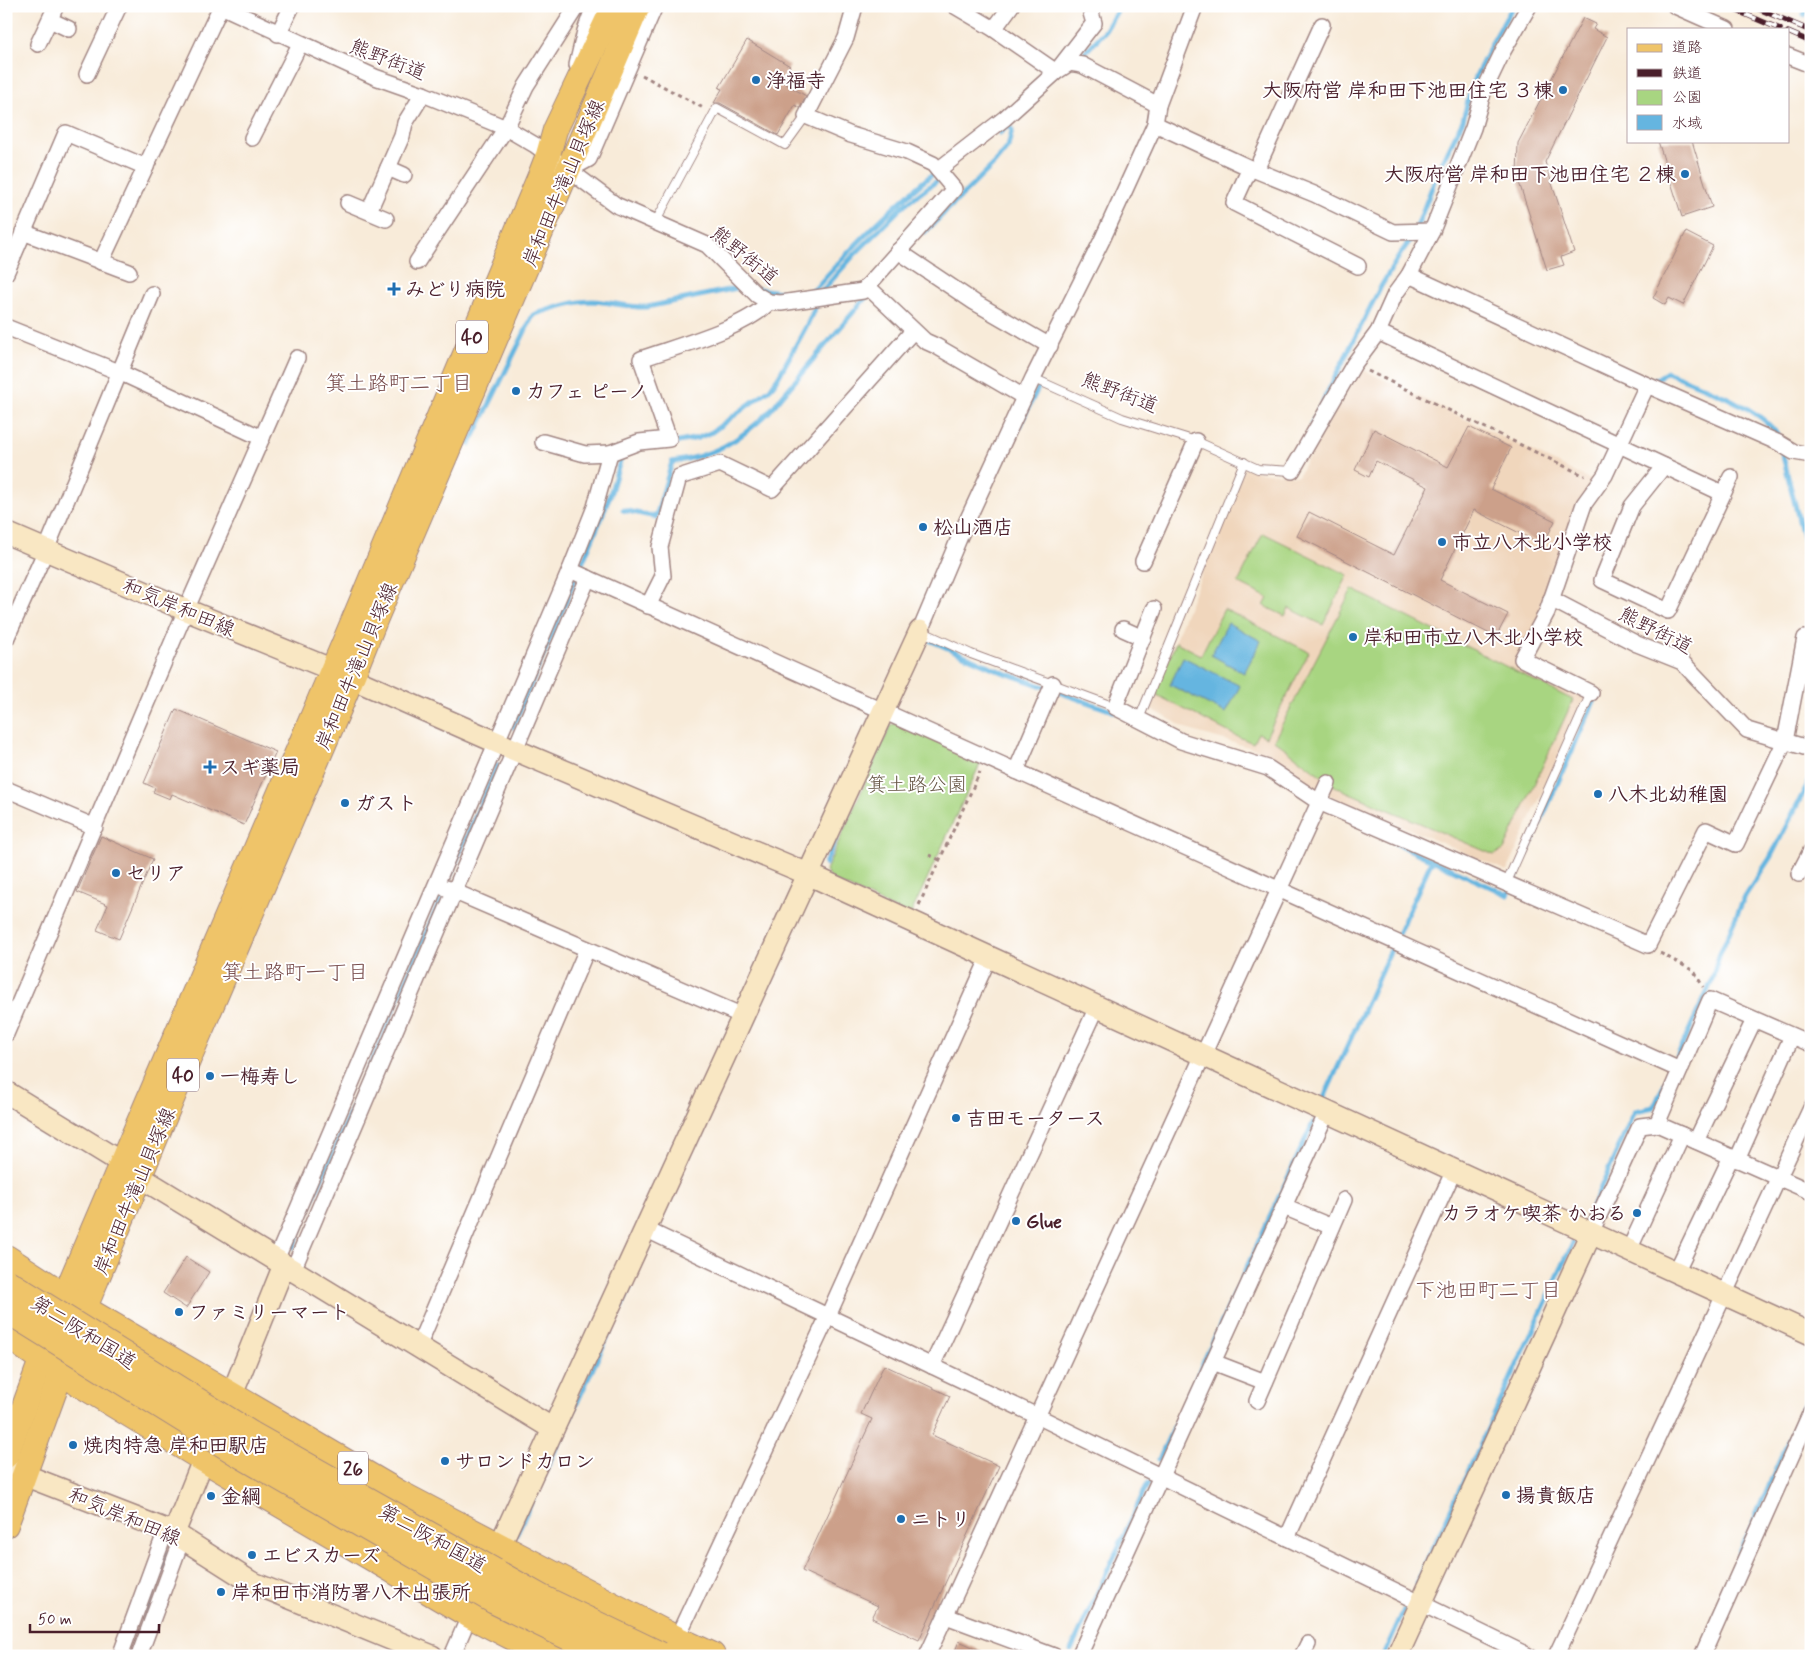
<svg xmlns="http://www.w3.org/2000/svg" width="1817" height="1662" font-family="Mynerve,'Klee One',sans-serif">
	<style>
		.built { fill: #f0d6bc }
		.green { fill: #a8d581; stroke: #797a56 }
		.water { fill: #65b5e0; stroke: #586a86 }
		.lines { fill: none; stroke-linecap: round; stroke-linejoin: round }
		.stream { stroke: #65b5e0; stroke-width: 5 }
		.building { fill: #cca08a }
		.lane-casing { stroke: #a18582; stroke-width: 10 }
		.street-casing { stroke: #a18582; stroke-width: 18 }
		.secondary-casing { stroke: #a18582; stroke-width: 24 }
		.primary-casing { stroke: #a18582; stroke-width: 26 }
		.highway-casing { stroke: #a18582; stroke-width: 30 }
		.path { stroke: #a18582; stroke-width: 3; stroke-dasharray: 4 4; stroke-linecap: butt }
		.lane { stroke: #fff; stroke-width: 8 }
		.street { stroke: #fff; stroke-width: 15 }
		.secondary { stroke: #f9e7c3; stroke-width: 21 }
		.primary { stroke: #efc469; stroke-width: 24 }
		.highway { stroke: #efc469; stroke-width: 28 }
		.rail-casing { stroke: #4a1f2b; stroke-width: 5.5 }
		.rail { stroke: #fff; stroke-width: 4; stroke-dasharray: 11; stroke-linecap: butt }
		.highway-bridge-casing { stroke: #a18582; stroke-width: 30; stroke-linecap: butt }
		.highway-bridge { stroke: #efc469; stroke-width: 28 }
		.poi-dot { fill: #1f6fb2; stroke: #fff; stroke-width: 2 }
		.labels { text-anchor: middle; stroke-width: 4; stroke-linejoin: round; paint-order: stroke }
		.shield { fill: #fff; stroke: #80626b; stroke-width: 1 }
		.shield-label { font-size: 19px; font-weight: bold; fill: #4a1f2b }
		.street-label { font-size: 20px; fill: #4a1f2b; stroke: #fff }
		.poi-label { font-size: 20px; font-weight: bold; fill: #4a1f2b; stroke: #fff; text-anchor: start }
		.park-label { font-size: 20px; fill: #665645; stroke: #fff }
		.neighbourhood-label { font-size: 21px; fill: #784c4c; stroke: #fff }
	</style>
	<rect width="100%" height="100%" fill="#fff"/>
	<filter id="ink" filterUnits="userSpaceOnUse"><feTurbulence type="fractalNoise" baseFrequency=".02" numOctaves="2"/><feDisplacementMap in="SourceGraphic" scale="10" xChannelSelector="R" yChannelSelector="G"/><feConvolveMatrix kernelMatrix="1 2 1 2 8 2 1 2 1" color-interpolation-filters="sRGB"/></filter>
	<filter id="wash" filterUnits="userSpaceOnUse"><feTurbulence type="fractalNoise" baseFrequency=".0096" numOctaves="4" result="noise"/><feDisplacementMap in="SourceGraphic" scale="20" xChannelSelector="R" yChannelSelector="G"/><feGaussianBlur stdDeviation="1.12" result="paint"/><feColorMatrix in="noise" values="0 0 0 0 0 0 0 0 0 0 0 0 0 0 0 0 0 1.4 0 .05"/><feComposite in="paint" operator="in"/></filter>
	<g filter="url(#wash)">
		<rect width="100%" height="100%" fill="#f8ebd9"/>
		<polygon class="built" points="1364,370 1593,481 1543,611 1515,663 1585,698 1507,871 1318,790 1270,753 1189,730 1148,707 1245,467 1257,472 1298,476 1344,394"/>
		<g class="green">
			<polygon points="1263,533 1348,575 1323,625 1289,608 1285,616 1264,606 1268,598 1238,583"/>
			<polygon points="1352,589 1573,700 1504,850 1494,855 1336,787 1274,740"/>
			<polygon points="1224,609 1309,652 1266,737 1258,733 1253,743 1234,735 1155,694 1176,642 1201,655"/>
			<polygon points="897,723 982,760 910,916 830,879 826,870 891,725"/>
		</g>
		<g class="water">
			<polygon points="1228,623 1261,641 1244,673 1211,655"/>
			<polygon points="1183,657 1240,686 1226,713 1170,685"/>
		</g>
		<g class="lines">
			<g class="stream">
				<polyline points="1804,15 1808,6"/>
				<polyline points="1077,61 1105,31 1120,6"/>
				<polyline points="1000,133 1011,123"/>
				<polyline points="925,232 994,164 1008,147 1012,130 1008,126"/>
				<polyline points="758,289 795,294"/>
				<path d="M809,293L815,289C852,247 890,208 934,173"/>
				<path d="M1656,379L1667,372C1693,383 1772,411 1779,440"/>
				<polyline points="1312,423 1380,288 1401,253 1414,235 1438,171 1463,120 1473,82 1492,43 1513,6"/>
				<polyline points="1013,439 1040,384"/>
				<path d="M470,444L533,315C551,309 573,301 593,301C611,302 629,308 647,307L742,287"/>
				<polyline points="669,444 698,438 712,432 770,389 779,376 807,325 823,290 854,255 903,206 942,177"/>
				<polyline points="1781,448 1811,569"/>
				<path d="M623,510L656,517L672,462C713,456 738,442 768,413L867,296"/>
				<polyline points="927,639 1002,672 1045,687"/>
				<polyline points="1058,692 1115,712"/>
				<polyline points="513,727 600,521 610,495 621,458 625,453"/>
				<polyline points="1395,843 1508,895 1594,701 1588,698"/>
				<polyline points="825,864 835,840"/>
				<polyline points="1398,934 1432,860"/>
				<polyline points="1324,1098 1392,947"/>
				<polyline points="1589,1214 1635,1111 1654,1107 1711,983 1719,956 1745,896 1770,858 1811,778"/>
				<polyline points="293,1247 497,765"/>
				<polyline points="1159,1459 1313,1123"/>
				<polyline points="516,1535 630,1288"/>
				<polyline points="1732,1571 1811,1388"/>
				<polyline points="1417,1583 1573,1243"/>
				<polyline points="1071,1650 1148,1483"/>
				<polyline points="131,1656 168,1553"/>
				<polyline points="1383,1656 1404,1610"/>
			</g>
		</g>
		<g id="blocks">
			<g class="building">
				<polygon points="1583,18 1596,24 1593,29 1607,37 1545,162 1574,252 1561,257 1564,265 1547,270 1517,176 1518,143"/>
				<polygon points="747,40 790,66 783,78 787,81 786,84 806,96 800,108 795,105 778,135 720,103 714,103 722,89 719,88"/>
				<polygon points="1658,141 1692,141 1712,207 1682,217"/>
				<polygon points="1686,232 1713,246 1683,305 1669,298 1665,305 1653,298"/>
				<polygon points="1469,427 1511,448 1491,489 1555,521 1543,545 1474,510 1440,580 1508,614 1496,637 1297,536 1309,512 1394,555 1428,487 1376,461 1369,477 1355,470 1374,429 1448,467"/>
				<polygon points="176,709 276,752 244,825 172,794 170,799 153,792 155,788 144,783"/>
				<polygon points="101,836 153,859 119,939 97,930 108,905 77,892"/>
				<polygon points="186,1257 209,1272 186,1308 163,1293"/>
				<polygon points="884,1365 950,1396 932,1435 999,1466 919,1640 872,1618 878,1606 802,1571 872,1419 861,1414"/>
				<polygon points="959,1641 993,1656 953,1656"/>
			</g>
		</g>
	</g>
	<g filter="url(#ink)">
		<use href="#blocks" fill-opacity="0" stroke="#a18582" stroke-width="1"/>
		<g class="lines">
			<defs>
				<g id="lane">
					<polyline points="655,223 717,108 785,145 806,116"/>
					<polyline points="1033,378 1122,418 1196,441 1258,469 1292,471"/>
					<polyline points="921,631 971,654 1115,707"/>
					<polyline points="1139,719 1244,462"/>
					<polyline points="1506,884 1591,693"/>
				</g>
				<g id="street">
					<polyline points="221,6 375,77 423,94 506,128 535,145 616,205 707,245 757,295 769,302 781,303 863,291 954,189 933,164 907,152 851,135 806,116 846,38 855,6"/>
					<polyline points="955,6 994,29 1056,72 1070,63 1082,65 1158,105"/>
					<polyline points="1675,6 1727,29"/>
					<polyline points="50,20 69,29"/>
					<polyline points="994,29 1011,6"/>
					<polyline points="278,34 292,6"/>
					<polyline points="38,44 56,6"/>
					<polyline points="1788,56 1811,65"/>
					<polyline points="577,65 585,31 594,6"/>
					<polyline points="87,74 119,6"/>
					<polyline points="1155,124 1250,168 1314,194 1393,232 1432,231"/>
					<polyline points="252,138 300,44"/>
					<polyline points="388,168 404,175"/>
					<polyline points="1250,168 1234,203 1358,266"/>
					<polyline points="569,170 589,159 655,6"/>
					<polyline points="938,170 1005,118 1056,72 1094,23 1091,13 1093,6"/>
					<polyline points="1256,170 1322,25"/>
					<polyline points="348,203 386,219"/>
					<polyline points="369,211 402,136 405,123 423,94"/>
					<polyline points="23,232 129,272"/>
					<polyline points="898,251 974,302 1050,346"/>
					<polyline points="101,262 221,6"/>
					<polyline points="417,262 506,128 526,86 577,6"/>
					<polyline points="6,273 66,133 146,167"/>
					<polyline points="1409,275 1647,385 1779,443 1794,452 1811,455"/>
					<polyline points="867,286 925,341 936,346 1024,397"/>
					<polyline points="6,327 119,372 262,438"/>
					<polyline points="1378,332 1722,493"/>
					<path d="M610,453L639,442L669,439L641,359C674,347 747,328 769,302"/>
					<polyline points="1664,466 1632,506 1602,580 1668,611 1731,477"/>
					<polyline points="1292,471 1354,364 1378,332 1395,294 1409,275 1432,231 1473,128 1483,93 1503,51 1529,6"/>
					<polyline points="1143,561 1196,441"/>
					<polyline points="570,570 1680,1070"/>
					<polyline points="1551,599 1637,644 1682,662 1747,730 1811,749"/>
					<polyline points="648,606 663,576 660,547 679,477 720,464 772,489 913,331"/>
					<polyline points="1154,609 1115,707 1181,741 1268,768 1319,802 1648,945 1706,830 1736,844 1785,741 1805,638"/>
					<polyline points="1123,629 1143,638"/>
					<polyline points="920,631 960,536 1033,378 1102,240 1155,124 1158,105 1195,6"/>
					<polyline points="6,639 46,550 152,294"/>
					<polyline points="1591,693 1522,659 1547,612 1584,504 1605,475 1647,385"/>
					<polyline points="1016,771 1053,684"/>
					<polyline points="6,789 95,827"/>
					<polyline points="1799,874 1811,851"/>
					<polyline points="446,888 743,1016"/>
					<polyline points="6,1034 186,610 297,358"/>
					<polyline points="1657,1124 1809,1191 1811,1189"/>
					<polyline points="1696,1141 1754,1020"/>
					<polyline points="1737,1160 1792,1036"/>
					<polyline points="1284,1207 1332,1227"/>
					<polyline points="645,1229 1037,1416 1529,1656"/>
					<polyline points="1591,1233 1640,1126 1657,1124 1710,1000 1811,1044"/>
					<polyline points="1629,1250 1682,1135"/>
					<polyline points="276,1260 570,570 595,507 610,453 585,454 543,442"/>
					<polyline points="293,1270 588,578"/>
					<polyline points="1676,1272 1731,1157"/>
					<polyline points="418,1347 587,949"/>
					<polyline points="1213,1362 1265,1382"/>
					<polyline points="932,1366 1097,1007"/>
					<polyline points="1257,1401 1344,1200"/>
					<polyline points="1287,1538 1454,1170"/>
					<polyline points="946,1616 1054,1656"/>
					<polyline points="676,1640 828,1316 989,957"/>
					<polyline points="120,1656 166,1530"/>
					<polyline points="139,1656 182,1539"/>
					<polyline points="452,1656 470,1614"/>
					<polyline points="927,1656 1328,783"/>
					<polyline points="1079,1656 1327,1112"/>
					<polyline points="1302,1656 1308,1644"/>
					<polyline points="1556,1656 1811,1108"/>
					<polyline points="1702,1656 1811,1412"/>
				</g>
				<g id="secondary">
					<polyline points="6,533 186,610 333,670 496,742 808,874 1811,1334"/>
					<polyline points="6,1092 122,1163"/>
					<polyline points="140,1177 553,1429"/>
					<polyline points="231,1397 284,1265"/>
					<polyline points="6,1468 174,1533 251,1582 432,1656"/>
					<polyline points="174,1533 204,1458"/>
					<polyline points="499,1547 920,631"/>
					<polyline points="1397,1656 1591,1233"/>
				</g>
				<g id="primary">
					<polyline points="6,1456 64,1297 343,645 541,173 548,155 555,130 614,6"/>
					<polyline points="6,1525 84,1310 196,1042 340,707 376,618 638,6"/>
				</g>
				<g id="highway">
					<polyline points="6,1259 84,1310 398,1494 676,1640 711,1656"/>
					<polyline points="6,1333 61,1371 204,1458 470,1614 552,1656"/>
				</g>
			</defs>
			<use href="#lane" class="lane-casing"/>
			<use href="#street" class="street-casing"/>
			<use href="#secondary" class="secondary-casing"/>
			<use href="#primary" class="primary-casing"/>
			<use href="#highway" class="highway-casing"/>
			<g class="path">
				<polyline points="642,75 705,109"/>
				<polyline points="1368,371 1585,476"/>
				<polyline points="929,855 940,860"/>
				<polyline points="919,905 980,772"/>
				<polyline points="1660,953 1694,971 1703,987"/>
			</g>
			<use href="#lane" class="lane"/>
			<use href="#street" class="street"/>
			<use href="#secondary" class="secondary"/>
			<use href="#primary" class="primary"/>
			<use href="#highway" class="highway"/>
			<defs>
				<g id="rail">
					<polyline points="1726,6 1780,29"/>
					<polyline points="1752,6 1811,31"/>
					<polyline points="1788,32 1811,42"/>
				</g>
			</defs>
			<use href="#rail" class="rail-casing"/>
			<use href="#rail" class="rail"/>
			<defs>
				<g id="highway-bridge">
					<polyline points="6,1283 250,1435 541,1599 660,1656"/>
					<polyline points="6,1308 238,1452 495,1600 610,1656"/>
				</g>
			</defs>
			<use href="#highway-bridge" class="highway-bridge-casing"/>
			<use href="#highway-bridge" class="highway-bridge"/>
		</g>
	</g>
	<g class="poi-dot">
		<circle cx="756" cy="80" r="5"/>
		<circle cx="1563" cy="90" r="5"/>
		<circle cx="1685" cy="174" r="5"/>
		<path d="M391.5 281.5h5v5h5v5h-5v5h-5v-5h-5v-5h5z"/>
		<circle cx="516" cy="391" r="5"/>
		<circle cx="923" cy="527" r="5"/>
		<circle cx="1442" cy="542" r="5"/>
		<circle cx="1353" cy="637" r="5"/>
		<path d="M207.5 759.5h5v5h5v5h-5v5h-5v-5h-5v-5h5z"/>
		<circle cx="1598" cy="794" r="5"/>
		<circle cx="345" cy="803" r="5"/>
		<circle cx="116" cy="873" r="5"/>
		<circle cx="210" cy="1076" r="5"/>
		<circle cx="956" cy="1118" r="5"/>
		<circle cx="1637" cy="1213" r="5"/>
		<circle cx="1016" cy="1221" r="5"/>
		<circle cx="179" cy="1312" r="5"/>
		<circle cx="73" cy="1445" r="5"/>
		<circle cx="445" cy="1461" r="5"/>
		<circle cx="1506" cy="1495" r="5"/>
		<circle cx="211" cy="1496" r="5"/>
		<circle cx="901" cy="1519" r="5"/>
		<circle cx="252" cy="1555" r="5"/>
		<circle cx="221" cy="1592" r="5"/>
	</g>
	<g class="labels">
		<g class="shield">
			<rect x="456" y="320.5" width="32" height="33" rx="4"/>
			<rect x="167" y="1058.5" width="32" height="33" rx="4"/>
			<rect x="338" y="1451.5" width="30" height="33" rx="4"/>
		</g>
		<g class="shield-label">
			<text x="472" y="344">40</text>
			<text x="183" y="1082">40</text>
			<text x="353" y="1475">26</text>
		</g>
		<g class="street-label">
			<text transform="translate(388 59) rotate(21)" y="7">熊野街道</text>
			<text transform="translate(563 183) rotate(-67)" y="7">岸和田牛滝山貝塚線</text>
			<text transform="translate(745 255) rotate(39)" y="7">熊野街道</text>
			<text transform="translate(1120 392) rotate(21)" y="7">熊野街道</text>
			<text transform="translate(179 607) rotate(23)" y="7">和気岸和田線</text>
			<text transform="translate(1656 630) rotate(27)" y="7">熊野街道</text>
			<text transform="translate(356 666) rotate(-67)" y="7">岸和田牛滝山貝塚線</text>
			<text transform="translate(134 1191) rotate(-67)" y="7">岸和田牛滝山貝塚線</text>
			<text transform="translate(84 1332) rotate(32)" y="7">第二阪和国道</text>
			<text transform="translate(125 1516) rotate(23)" y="7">和気岸和田線</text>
			<text transform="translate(433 1538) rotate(29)" y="7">第二阪和国道</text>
		</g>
		<g class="poi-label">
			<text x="766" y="87">浄福寺</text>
			<text x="1553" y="97" text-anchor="end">大阪府営 岸和田下池田住宅 ３棟</text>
			<text x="1675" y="181" text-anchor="end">大阪府営 岸和田下池田住宅 ２棟</text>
			<text x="405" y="296">みどり病院</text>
			<text x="526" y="398">カフェ ピーノ</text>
			<text x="933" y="534">松山酒店</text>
			<text x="1452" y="549">市立八木北小学校</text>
			<text x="1363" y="644">岸和田市立八木北小学校</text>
			<text x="220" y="774">スギ薬局</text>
			<text x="1608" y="801">八木北幼稚園</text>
			<text x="355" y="810">ガスト</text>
			<text x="126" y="880">セリア</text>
			<text x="220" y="1083">一梅寿し</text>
			<text x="966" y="1125">吉田モータース</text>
			<text x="1627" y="1220" text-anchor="end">カラオケ喫茶 かおる</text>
			<text x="1026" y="1228">Glue</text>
			<text x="189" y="1319">ファミリーマート</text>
			<text x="83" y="1452">焼肉特急 岸和田駅店</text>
			<text x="455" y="1468">サロンドカロン</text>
			<text x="1516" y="1502">揚貴飯店</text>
			<text x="221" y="1503">金綱</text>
			<text x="911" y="1526">ニトリ</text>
			<text x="262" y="1562">エビスカーズ</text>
			<text x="231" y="1599">岸和田市消防署八木出張所</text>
		</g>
		<g class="park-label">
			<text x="917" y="791">箕土路公園</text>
		</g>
		<g class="neighbourhood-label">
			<text x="399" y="390">箕土路町二丁目</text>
			<text x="295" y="979">箕土路町一丁目</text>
			<text x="1488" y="1297">下池田町二丁目</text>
		</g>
	</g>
	<rect width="1817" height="1662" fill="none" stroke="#fff" stroke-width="25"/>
	<rect x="1627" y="28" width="162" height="115" fill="#ffffff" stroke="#b7a5aa"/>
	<rect x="1637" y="44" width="25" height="8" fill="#efc469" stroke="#b7a5aa"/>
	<text x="1672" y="52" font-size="15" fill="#4a1f2b">道路</text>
	<rect x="1637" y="69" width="25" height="8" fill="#4a1f2b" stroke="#b7a5aa"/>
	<text x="1672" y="78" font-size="15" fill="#4a1f2b">鉄道</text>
	<rect x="1637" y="90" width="25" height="15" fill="#a8d581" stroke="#b7a5aa"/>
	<text x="1672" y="102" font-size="15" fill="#4a1f2b">公園</text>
	<rect x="1637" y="115" width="25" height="15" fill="#65b5e0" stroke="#b7a5aa"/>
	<text x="1672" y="128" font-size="15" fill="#4a1f2b">水域</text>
	<path d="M30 1624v8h129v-8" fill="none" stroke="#4a1f2b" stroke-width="2.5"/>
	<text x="38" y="1624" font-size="15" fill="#4a1f2b" stroke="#ffffff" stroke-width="4" paint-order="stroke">50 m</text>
</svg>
